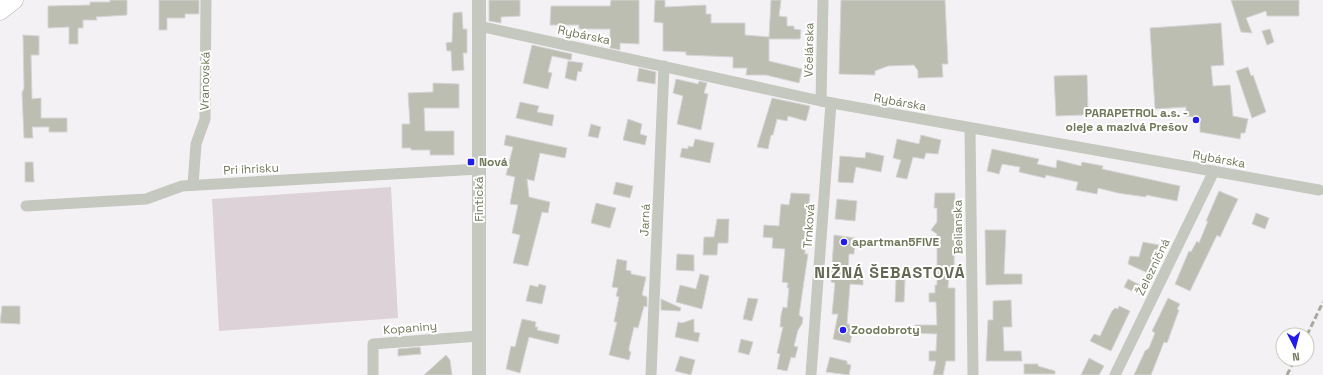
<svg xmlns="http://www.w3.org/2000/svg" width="1323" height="375" font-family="'Space Grotesk',sans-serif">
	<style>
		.green { fill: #dcd2d8 }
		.building { fill: #bcbeb2; stroke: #d6d4d6 }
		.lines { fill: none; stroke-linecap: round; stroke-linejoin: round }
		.primary-casing { stroke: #b7bab0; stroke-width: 19 }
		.minor { stroke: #c5c8bf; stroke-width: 11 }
		.tertiary { stroke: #c5c8bf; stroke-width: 14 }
		.primary { stroke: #fff; stroke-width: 18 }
		.rail { stroke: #a6aa9c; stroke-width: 3; stroke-dasharray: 6 3; stroke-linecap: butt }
		.poi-dot { fill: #231aec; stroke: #fff; stroke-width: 1.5 }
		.labels { text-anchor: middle; stroke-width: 4; stroke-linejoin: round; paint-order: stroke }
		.street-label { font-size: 12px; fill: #70785a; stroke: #fff }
		.poi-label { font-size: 12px; font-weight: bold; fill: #70785a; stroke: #fff; text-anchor: start }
		.district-label { font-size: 16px; font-weight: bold; letter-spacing: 1px; fill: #626851; stroke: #fff }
	</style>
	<rect width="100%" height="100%" fill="#f4f1f5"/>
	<polygon class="green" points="391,187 398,318 219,331 212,199"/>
	<g class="building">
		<polygon points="110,0 127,0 127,15 96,17 97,20 83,20 83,28 78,28 78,44 69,44 69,27 48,28 48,6 90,5 90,2 110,2"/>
		<polygon points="159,0 199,0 199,14 185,14 185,18 167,18 167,30 159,30"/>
		<polygon points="489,0 520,0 520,16 501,17 501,23 489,21"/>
		<polygon points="611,0 639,0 639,44 620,43 620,50 610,48 610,29 579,29 579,25 550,25 551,6 610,6"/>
		<polygon points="655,0 665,0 665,7 706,5 706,14 711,14 711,23 745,23 745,35 769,37 771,0 781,0 779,16 787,17 787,26 794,26 794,29 801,30 800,39 769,39 769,61 802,69 799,83 766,75 746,75 747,68 733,68 733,57 686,55 686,52 663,51 663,23 654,22"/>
		<polygon points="841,0 945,0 948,64 942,64 943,77 918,78 918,71 914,65 888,66 875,71 875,75 839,74"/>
		<polygon points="1231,0 1299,0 1299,16 1267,16 1266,11 1246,18 1252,33 1241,32"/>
		<polygon points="462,12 463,29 467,29 467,53 463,53 464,70 452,71 451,51 447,51 446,43 452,42 453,13"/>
		<polygon points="1221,23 1224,65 1211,66 1213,86 1230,85 1233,116 1248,119 1245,133 1241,133 1240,139 1200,132 1200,118 1186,116 1186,107 1155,109 1150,28"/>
		<polygon points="1270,29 1274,42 1267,45 1262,31"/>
		<polygon points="23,35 39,36 39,55 31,55 32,99 41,98 41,118 67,118 67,132 49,132 49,127 32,127 33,138 24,138 22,93 24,88"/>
		<polygon points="532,45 572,54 571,60 552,56 548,72 552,73 548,89 523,83"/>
		<polygon points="568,61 583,63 581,72 578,71 576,81 565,78"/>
		<polygon points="1248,67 1251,76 1253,75 1266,112 1252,118 1236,71"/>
		<polygon points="639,68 656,72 655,84 637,81"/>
		<polygon points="1087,75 1088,110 1083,115 1056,116 1054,76"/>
		<polygon points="676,79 698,84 699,81 707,83 704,93 708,94 701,130 677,124 683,96 673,93"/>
		<polygon points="433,83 459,84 459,108 424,108 425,131 454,131 454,155 430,155 430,150 411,150 411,148 402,148 402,124 410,124 408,93 433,92"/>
		<polygon points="772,98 810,106 806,121 788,116 787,121 777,119 773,135 771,135 768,149 757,147"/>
		<polygon points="520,102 539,106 537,112 554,115 552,126 516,118"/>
		<polygon points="628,119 642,124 640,134 647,136 645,145 623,140"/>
		<polygon points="591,124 601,127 598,138 588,136"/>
		<polygon points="506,135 567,148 565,158 540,153 534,181 527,179 529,197 550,202 548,213 542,212 528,266 513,263 520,235 512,233 518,205 510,204 515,177 506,175 513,147 504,145"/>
		<polygon points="921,135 941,140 938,154 926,153 924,159 913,157 907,179 896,177 901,160 893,158 897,139 919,144"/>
		<polygon points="695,139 714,143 710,163 680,157 682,148 688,149 688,146 693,147"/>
		<polygon points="992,149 1039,159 1037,164 1056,168 1057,160 1081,166 1082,162 1103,166 1102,169 1180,186 1177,201 1146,195 1146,197 1118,193 1098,188 1097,194 1076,190 1078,182 1046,175 1045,178 1019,172 1020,167 1002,164 999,174 987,171"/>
		<polygon points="866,152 884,156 881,172 856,167 853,183 838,182 840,156 865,158"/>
		<polygon points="25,162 33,162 34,182 25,182"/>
		<polygon points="616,182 633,186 630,198 613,194"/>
		<polygon points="1219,191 1238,199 1220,237 1217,235 1190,291 1175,284 1189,251 1191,252 1197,241 1199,243 1208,221 1206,221"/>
		<polygon points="791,193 810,194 805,240 805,254 808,254 799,315 803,318 802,324 798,330 794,346 798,347 795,358 791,357 787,371 777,369 780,354 777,353 783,327 780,327 781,315 783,307 787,308 789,288 787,288 788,283 782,282 785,249 772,248 773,238 763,237 764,225 779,226 781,204 789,205"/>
		<polygon points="935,193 955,193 954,272 949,272 948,288 955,288 955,361 946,361 943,375 933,375 936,361 929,361 929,351 936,351 937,334 915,333 915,325 937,325 936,302 929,302 929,293 935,293 935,285 937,285 937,234 931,230 937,222 937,208 934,208"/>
		<polygon points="837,199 857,201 855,221 835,219"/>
		<polygon points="596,203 616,208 610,228 591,223"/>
		<polygon points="1256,213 1269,218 1265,229 1252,224"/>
		<polygon points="717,219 729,219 728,243 718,243 717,255 703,255 704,237 714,237"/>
		<polygon points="985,230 1006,230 1004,274 1022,274 1022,284 986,285"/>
		<polygon points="834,235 855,238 854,254 849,254 848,273 863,274 863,285 850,284 847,324 859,326 857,336 852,335 850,343 833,339 838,314 832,314 835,283 831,282"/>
		<polygon points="1143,242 1159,245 1157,259 1153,258 1150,274 1128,264 1130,256 1139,257"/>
		<polygon points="677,254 694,255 694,271 676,270"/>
		<polygon points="617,259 627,261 626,270 631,271 631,274 646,277 642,295 647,297 647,307 644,306 638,328 634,327 629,348 629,351 631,352 629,360 609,355 617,322 614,322 619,297 616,296 618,288 612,287"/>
		<polygon points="700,274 709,276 702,309 676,302 680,285 696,289"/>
		<polygon points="896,279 905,280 904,302 895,302"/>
		<polygon points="1128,279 1144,287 1140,295 1124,287"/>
		<polygon points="539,284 546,286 542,304 526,301 530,285 538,287"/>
		<polygon points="748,298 758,299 752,321 743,319"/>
		<polygon points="1168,298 1180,304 1177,309 1179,310 1167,343 1164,342 1151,375 1134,375 1145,351 1149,348 1155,333 1152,331"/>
		<polygon points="661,299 681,308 680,311 661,310"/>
		<polygon points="1011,300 1012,327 1003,327 1004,351 1021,351 1022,361 986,361 988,320 993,320 993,301"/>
		<polygon points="2,306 20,306 20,324 0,323"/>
		<polygon points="1119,306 1130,311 1111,351 1090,341 1094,334 1100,336 1112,311 1115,308 1118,309"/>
		<polygon points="522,319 536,322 535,327 538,327 537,330 560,335 558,344 529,337 520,373 506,369 511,346 515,347"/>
		<polygon points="694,319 694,332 700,333 698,342 675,337 678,322 682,323"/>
		<polygon points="741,339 753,342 749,355 738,352"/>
		<polygon points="420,347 421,354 398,356 398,349"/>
		<polygon points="446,355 450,360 452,375 424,375"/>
		<polygon points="680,356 695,360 691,375 675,371"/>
		<polygon points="830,357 847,361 847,364 851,365 849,375 826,372"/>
		<polygon points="1089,358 1104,366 1099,375 1081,375"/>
		<polygon points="1024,364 1038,364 1038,366 1055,371 1055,374 1024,374"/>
	</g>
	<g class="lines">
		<defs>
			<polyline id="primary" points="0,11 14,0"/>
		</defs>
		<use href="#primary" class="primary-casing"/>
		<g class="minor">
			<polyline points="479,26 821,101 1319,190"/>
			<polyline points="821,101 823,0"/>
			<polyline points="970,128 973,375"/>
			<polyline points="193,185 196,144 205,119 206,0"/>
			<polyline points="26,206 146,199 182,186 479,169"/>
			<polyline points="373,375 373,344 479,336"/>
			<polyline points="651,375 664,66"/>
			<polyline points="811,375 831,103"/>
			<polyline points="1115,375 1214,171"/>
		</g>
		<polyline class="tertiary" points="479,0 479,375"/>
		<use href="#primary" class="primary"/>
		<g class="rail">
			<polyline points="1307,335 1323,302"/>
			<polyline points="1287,375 1295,359"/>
		</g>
	</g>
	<g class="poi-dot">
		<circle cx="1196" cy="120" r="4"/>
		<rect x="467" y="158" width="8" height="8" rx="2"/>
		<circle cx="844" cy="242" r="4"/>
		<circle cx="843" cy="330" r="4"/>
	</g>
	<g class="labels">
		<g class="street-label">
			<text transform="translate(584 35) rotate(12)" y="4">Rybárska</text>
			<text transform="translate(809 50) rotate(-89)" y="4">Včelárska</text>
			<text transform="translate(205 81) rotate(-89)" y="4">Vranovská</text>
			<text transform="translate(900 102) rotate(10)" y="4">Rybárska</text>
			<text transform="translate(1219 159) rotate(10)" y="4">Rybárska</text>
			<text transform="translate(251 169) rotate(-3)" y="4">Pri ihrisku</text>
			<text transform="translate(479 199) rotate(-90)" y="4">Fintická</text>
			<text transform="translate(645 220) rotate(-87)" y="4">Jarná</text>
			<text transform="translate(809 226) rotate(-86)" y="4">Trnková</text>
			<text transform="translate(958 227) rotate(-91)" y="4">Belianska</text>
			<text transform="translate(1153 267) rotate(-64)" y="4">Železničná</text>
			<text transform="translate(410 328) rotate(-5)" y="4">Kopaniny</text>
		</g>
		<g class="poi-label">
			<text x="1188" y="117" text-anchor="end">PARAPETROL a.s. -<tspan x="1188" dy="14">oleje a mazivá Prešov</tspan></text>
			<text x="479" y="166">Nová</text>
			<text x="852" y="246">apartman5FIVE</text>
			<text x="851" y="334">Zoodobroty</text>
		</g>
		<g class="district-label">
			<text x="890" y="278">NIŽNÁ ŠEBASTOVÁ</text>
		</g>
	</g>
	<g transform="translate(1295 347) rotate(174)"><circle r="19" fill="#ffffff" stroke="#c6c9bd"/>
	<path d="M0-3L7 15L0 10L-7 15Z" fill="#231aec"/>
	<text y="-6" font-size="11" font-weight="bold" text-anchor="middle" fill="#70785a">N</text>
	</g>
</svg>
